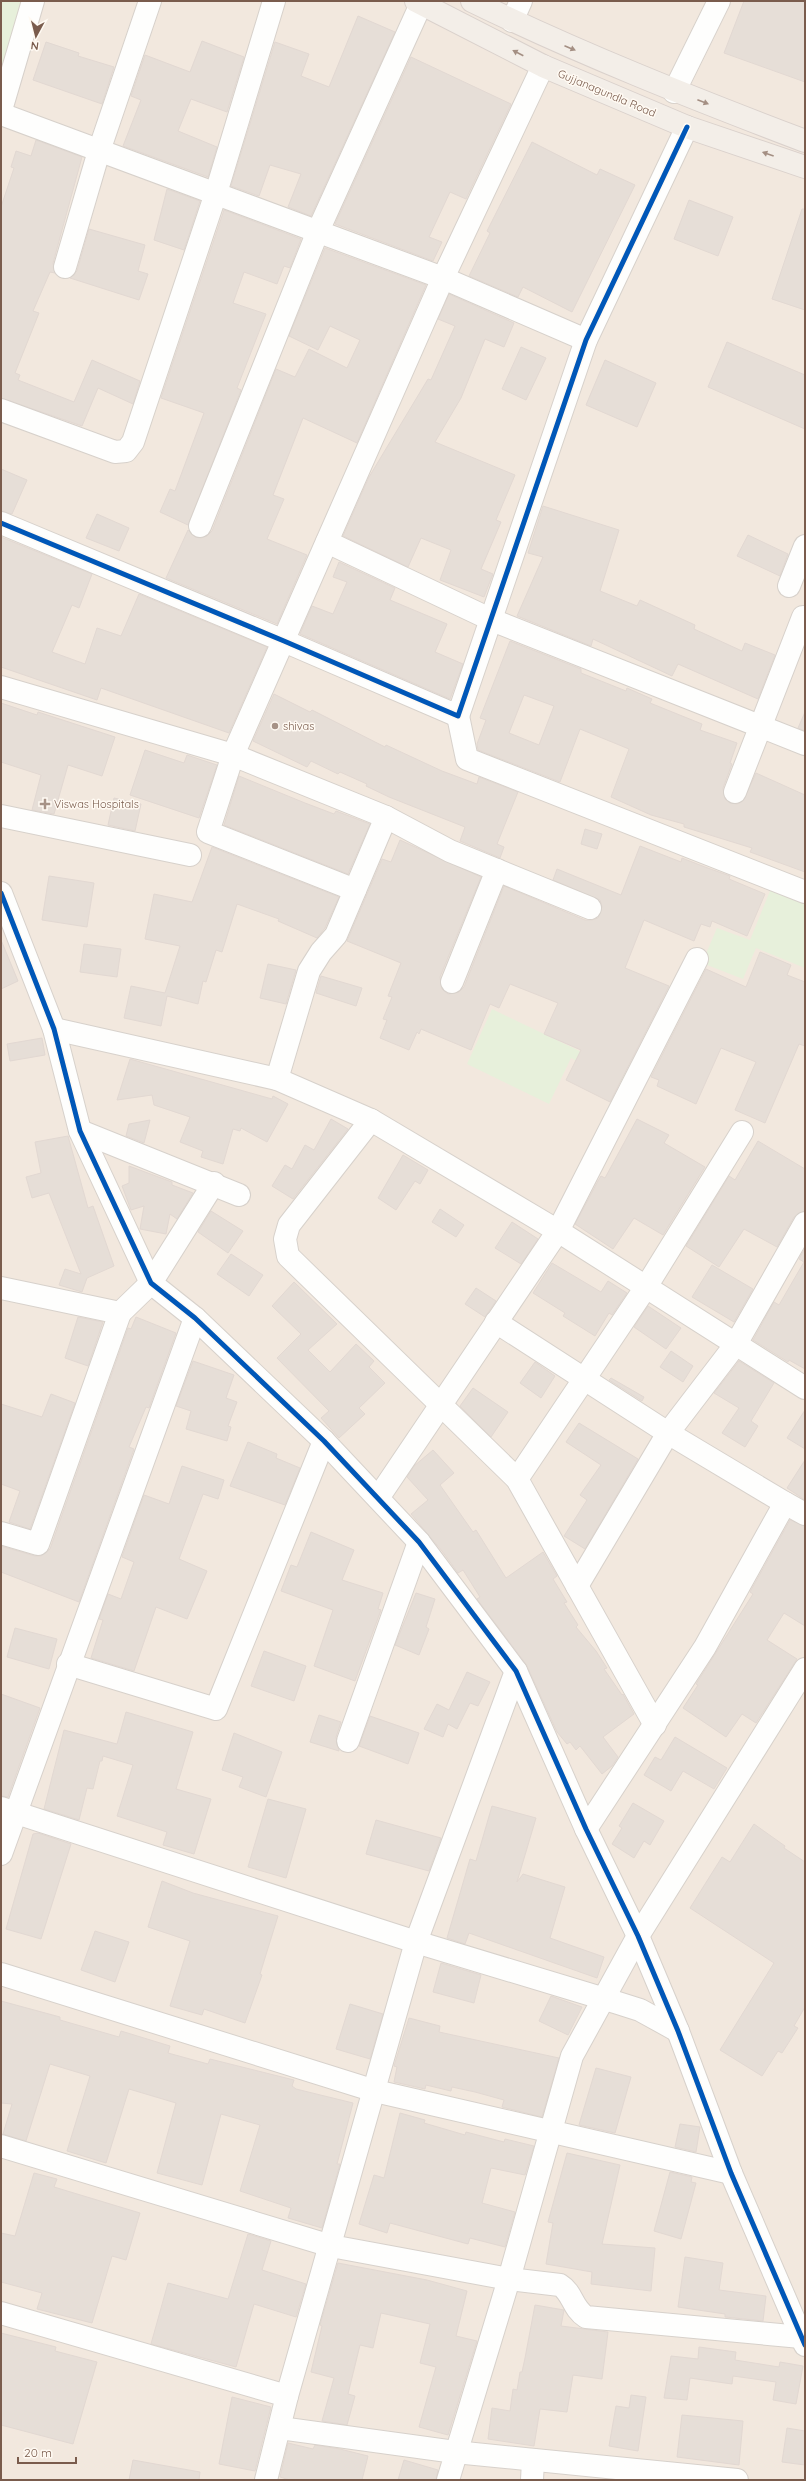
<svg xmlns="http://www.w3.org/2000/svg" width="806" height="2481" font-family="Quicksand,sans-serif">
	<style>
		.residential { fill: #f2e8de }
		.green { fill: #e7f0db }
		.building { fill: #e6ded7; stroke: #e2d8d2; fill-rule: evenodd }
		.lines { fill: none; stroke-linecap: round; stroke-linejoin: round }
		.minor-casing { stroke: #d7d1cb; stroke-width: 24 }
		.major-casing { stroke: #dad1cc; stroke-width: 24 }
		.minor { stroke: #fefefd; stroke-width: 22 }
		.major { stroke: #f3eee8; stroke-width: 22 }
		.cycleway-casing { stroke: #fffaf3; stroke-width: 8 }
		.cycleway { stroke: #0057b8; stroke-width: 5 }
		.oneway { fill: #a48f83 }
		.poi-dot { fill: #a69286; stroke: #fffaf3; stroke-width: 1.5 }
		.labels { text-anchor: middle; stroke-width: 3; stroke-linejoin: round; paint-order: stroke }
		.street-label { font-size: 11px; fill: #7a5c4d; stroke: #fffaf3 }
		.poi-label { font-size: 11px; fill: #7a5c4d; stroke: #fffaf3; text-anchor: start }
	</style>
	<rect width="100%" height="100%" fill="#f9f5f0"/>
	<rect class="residential" x="1" y="1" width="804" height="2479"/>
	<g class="green">
		<polygon points="1,1 30,1 1,109"/>
		<polygon points="772,886 805,900 805,968 756,948 743,979 702,963 717,928 750,940"/>
		<polygon points="492,1009 636,1078 631,1089 571,1058 549,1104 467,1064"/>
	</g>
	<g class="building">
		<polygon points="744,1 805,1 805,82 724,53"/>
		<polygon points="358,16 395,32 311,216 288,207 301,174 270,165 259,196 231,186 275,42 309,54 301,76 329,87"/>
		<polygon points="202,41 244,57 227,112 191,99 178,131 217,147 208,177 123,146 141,100 131,96 145,55 190,72"/>
		<polygon points="46,42 79,53 78,56 114,67 102,104 33,80"/>
		<polygon points="411,57 511,104 466,199 450,192 429,237 442,242 433,261 335,224"/>
		<polygon points="36,140 82,157 53,263 55,273 50,272 33,311 39,313 15,373 20,375 18,380 74,402 92,360 140,381 133,404 98,388 82,426 1,398 1,207 14,168 11,167 16,151 31,156"/>
		<polygon points="532,142 597,175 600,169 635,185 572,312 523,287 518,297 469,276 490,233 487,231"/>
		<polygon points="167,189 200,201 184,250 154,240"/>
		<polygon points="689,200 733,217 718,256 674,239"/>
		<polygon points="802,209 805,209 805,310 772,299"/>
		<polygon points="224,210 301,239 290,268 284,266 277,284 244,272 233,303 266,314 237,388 241,390 188,525 160,512 170,489 175,491 204,413 161,398"/>
		<polygon points="89,229 145,245 138,271 148,274 139,300 70,278 77,271"/>
		<polygon points="325,248 426,285 357,443 303,418 273,495 284,499 267,539 307,555 277,624 166,578 188,530 195,537 201,538 207,536 212,531 276,369 295,377 309,349 347,368 360,340 330,326 318,350 289,336"/>
		<polygon points="449,294 514,323 504,347 485,339 461,398 435,442 515,475 496,520 501,522 481,569 493,574 484,597 440,580 451,550 421,538 408,567 343,536 369,477 428,379 431,380 455,326 438,319"/>
		<polygon points="727,342 805,375 805,429 708,387"/>
		<polygon points="521,347 546,358 526,400 502,389"/>
		<polygon points="605,360 656,383 637,427 586,405"/>
		<polygon points="1,469 27,480 12,514 1,511"/>
		<polygon points="543,506 619,530 600,591 637,606 640,600 695,625 694,629 742,651 745,643 775,655 758,699 678,664 672,676 593,639 591,646 517,616 543,557 528,553"/>
		<polygon points="97,514 129,528 119,551 86,538"/>
		<polygon points="748,535 788,554 780,576 737,556"/>
		<polygon points="1,537 92,574 79,608 72,605 52,652 85,664 97,628 121,636 139,594 267,647 229,733 101,688 97,700 1,667"/>
		<polygon points="339,562 395,588 390,600 447,624 435,652 463,664 450,699 300,634 312,606 333,614 347,582 333,577"/>
		<path d="M510,641L581,669V673L626,691L627,688L652,699L650,703L702,724L700,730L737,743L730,763L732,764L723,788L725,799L730,803L737,804L743,801L756,773L805,795V872L750,852L752,848L684,827V824L651,815L611,797L629,749L580,729L560,782L478,750L477,744L486,720L480,718ZM524,695L554,706L539,745L509,733Z"/>
		<polygon points="274,694 310,712 312,710 385,747 386,745 442,771 477,784 479,777 518,792 497,844 504,847 500,858 460,841 465,827 389,797 366,786 367,784 340,772 338,774 311,761 307,767 253,741"/>
		<polygon points="1,703 37,715 38,712 115,737 102,776 68,765 54,814 32,810 41,775 1,762"/>
		<polygon points="805,712 805,731 798,728"/>
		<polygon points="145,750 184,763 187,755 217,765 199,818 130,795"/>
		<polygon points="239,776 305,803 334,814 336,811 370,824 348,874 224,825"/>
		<polygon points="114,798 141,804 135,831 108,825"/>
		<polygon points="585,829 602,834 597,849 581,844"/>
		<polygon points="400,840 481,877 440,977 442,989 448,994 459,992 464,987 504,886 585,920 592,920 598,918 602,907 600,900 553,880 557,869 621,895 640,846 681,862 682,858 705,867 730,876 729,879 765,894 747,936 712,921 710,927 701,924 694,941 644,920 625,968 669,986 610,1102 566,1080 581,1050 544,1034 558,1003 510,984 499,1008 490,1004 471,1050 421,1029 419,1034 417,1032 409,1050 380,1038 387,1020 383,1019 392,997 388,996 401,963 347,941 382,859 391,862"/>
		<polygon points="212,847 339,897 325,928 317,938 278,921 279,919 237,904 222,952 216,950 206,982 203,981 198,1004 167,996 161,1026 124,1018 131,986 165,993 180,946 145,939 154,894 192,902"/>
		<polygon points="49,876 94,883 87,927 42,920"/>
		<polygon points="1,940 18,981 1,989"/>
		<polygon points="84,944 121,949 117,977 80,972"/>
		<polygon points="760,952 791,965 787,975 805,982 805,1046 799,1044 765,1123 735,1110 756,1062 721,1048 696,1104 657,1086 659,1080 651,1077 706,969 746,987"/>
		<polygon points="268,964 296,970 286,1004 260,998"/>
		<polygon points="321,976 362,988 356,1006 316,993"/>
		<polygon points="42,1038 45,1055 10,1061 7,1044"/>
		<polygon points="130,1059 272,1099 273,1096 288,1104 267,1142 241,1128 240,1131 233,1129 223,1164 201,1157 203,1151 180,1142 190,1117 154,1105 152,1095 117,1100"/>
		<polygon points="331,1119 348,1129 293,1199 272,1186 285,1165 292,1169 305,1145 314,1150"/>
		<polygon points="637,1119 669,1135 664,1143 705,1167 663,1235 634,1218 613,1249 575,1224 598,1181 601,1176 605,1178"/>
		<polygon points="150,1120 144,1143 126,1136 129,1124"/>
		<polygon points="68,1136 88,1208 93,1206 114,1266 87,1278 82,1292 59,1285 65,1269 81,1274 49,1193 32,1198 26,1177 41,1173 35,1142"/>
		<polygon points="758,1141 805,1169 805,1211 794,1217 777,1247 744,1229 719,1267 686,1246 729,1176 735,1180"/>
		<polygon points="403,1155 428,1170 420,1184 415,1181 396,1210 378,1198"/>
		<polygon points="129,1166 172,1182 172,1185 193,1193 177,1219 170,1214 166,1234 140,1229 144,1206 131,1210 122,1186 129,1183"/>
		<polygon points="440,1209 464,1225 456,1237 432,1222"/>
		<polygon points="211,1211 243,1231 228,1253 198,1232"/>
		<polygon points="512,1222 538,1239 521,1264 495,1248"/>
		<polygon points="805,1248 805,1369 789,1360 788,1362 753,1340 774,1302 779,1305 804,1262 799,1259"/>
		<polygon points="231,1254 263,1275 249,1296 217,1274"/>
		<polygon points="552,1263 601,1292 608,1281 627,1293 612,1315 609,1313 595,1336 563,1316 565,1313 533,1293"/>
		<polygon points="712,1265 753,1289 734,1322 692,1297"/>
		<polygon points="294,1282 337,1324 308,1350 330,1372 356,1344 374,1361 369,1367 385,1383 359,1408 365,1414 339,1438 321,1418 329,1411 277,1358 301,1334 272,1306"/>
		<polygon points="476,1288 496,1301 485,1317 465,1304"/>
		<polygon points="648,1306 681,1328 666,1349 634,1327"/>
		<polygon points="78,1317 103,1322 88,1366 65,1358"/>
		<polygon points="136,1317 176,1333 149,1408 146,1407 129,1447 134,1449 79,1602 1,1572 1,1546 35,1556 41,1556 50,1549 128,1328 131,1329"/>
		<polygon points="671,1351 693,1366 683,1382 660,1367"/>
		<polygon points="193,1361 234,1375 226,1398 237,1402 228,1426 231,1427 227,1441 186,1429 191,1411 176,1406"/>
		<polygon points="739,1361 774,1383 751,1421 758,1426 745,1447 722,1433 739,1408 714,1393"/>
		<polygon points="535,1362 555,1376 541,1398 520,1383"/>
		<polygon points="611,1378 644,1397 642,1401 609,1380"/>
		<polygon points="473,1388 508,1412 491,1437 460,1406"/>
		<polygon points="51,1394 75,1403 30,1529 9,1522 20,1491 1,1484 1,1404 42,1417"/>
		<polygon points="805,1410 805,1449 787,1438"/>
		<polygon points="579,1423 638,1459 585,1549 564,1536 587,1500 580,1495 601,1465 566,1442"/>
		<polygon points="248,1442 277,1454 276,1458 300,1468 285,1505 230,1486"/>
		<polygon points="433,1450 454,1473 440,1485 473,1532 476,1530 506,1578 543,1552 557,1576 553,1579 567,1602 564,1603 578,1625 576,1627 596,1651 607,1668 604,1669 622,1695 623,1694 634,1714 603,1737 618,1757 612,1766 602,1774 580,1746 576,1750 570,1742 567,1744 557,1732 526,1664 477,1599 480,1597 463,1570 458,1573 442,1551 411,1514 428,1500 407,1477 414,1466"/>
		<polygon points="805,1460 805,1500 787,1488"/>
		<polygon points="182,1466 224,1480 218,1499 203,1494 179,1559 207,1571 187,1619 156,1607 134,1671 91,1658 103,1620 99,1619 108,1594 121,1599 134,1562 122,1557 144,1495 169,1504"/>
		<polygon points="790,1520 805,1526 805,1626 784,1613 767,1640 797,1659 756,1723 742,1714 726,1737 683,1708 698,1685 696,1684 753,1594 750,1592"/>
		<polygon points="311,1532 354,1550 342,1580 383,1593 378,1609 381,1610 355,1681 314,1666 333,1610 281,1591 291,1565 297,1567"/>
		<polygon points="416,1593 435,1599 426,1627 429,1629 419,1655 395,1645"/>
		<polygon points="15,1628 57,1639 49,1669 7,1657"/>
		<polygon points="264,1651 306,1666 294,1701 251,1686"/>
		<polygon points="467,1672 490,1682 478,1706 470,1703 457,1729 448,1724 443,1737 424,1729 437,1704 449,1710"/>
		<polygon points="1,1694 40,1708 8,1797 1,1796"/>
		<polygon points="126,1712 193,1732 176,1789 211,1799 194,1854 163,1845 167,1832 117,1816 133,1765 103,1756 102,1761 100,1761 93,1789 87,1788 79,1820 44,1809 64,1730 117,1744"/>
		<polygon points="319,1715 341,1722 336,1737 339,1751 310,1742"/>
		<polygon points="370,1716 419,1733 408,1764 359,1746"/>
		<polygon points="234,1733 282,1752 266,1797 239,1787 243,1777 222,1770"/>
		<polygon points="675,1737 727,1768 714,1789 683,1771 671,1791 644,1775 655,1757 661,1760"/>
		<polygon points="268,1799 306,1809 286,1878 248,1867"/>
		<polygon points="633,1803 664,1821 650,1845 644,1841 634,1858 612,1844 622,1828 619,1826"/>
		<polygon points="492,1806 536,1818 517,1882 523,1874 565,1887 550,1938 604,1957 597,1978 469,1933 465,1944 447,1938 470,1859 476,1861"/>
		<polygon points="376,1820 441,1838 429,1871 366,1854"/>
		<polygon points="754,1824 785,1846 784,1848 805,1862 805,2007 794,2026 798,2028 782,2053 778,2051 762,2076 720,2050 774,1963 690,1908 722,1857 730,1862"/>
		<polygon points="38,1833 71,1844 41,1939 6,1929 33,1834"/>
		<polygon points="162,1881 193,1893 278,1916 260,1974 262,1975 245,2023 204,2009 202,2015 170,2006 190,1941 148,1927"/>
		<polygon points="95,1931 129,1942 115,1982 81,1970"/>
		<polygon points="441,1963 481,1975 474,2003 433,1992"/>
		<polygon points="551,1996 582,2007 568,2035 539,2021"/>
		<polygon points="1,2001 60,2017 60,2020 119,2037 121,2031 170,2046 168,2053 208,2064 210,2059 294,2080 292,2086 296,2089 353,2103 337,2164 340,2164 322,2228 288,2218 291,2208 240,2191 260,2125 221,2114 202,2185 157,2173 176,2103 129,2089 106,2163 67,2151 90,2076 50,2064 26,2141 3,2134 12,2104 1,2103"/>
		<polygon points="350,2004 383,2014 370,2059 336,2049"/>
		<polygon points="409,2018 440,2026 439,2032 559,2058 542,2117 502,2107 504,2100 475,2092 452,2087 451,2091 426,2085 425,2089 394,2082 397,2067 394,2066"/>
		<polygon points="596,2068 631,2077 615,2133 579,2125"/>
		<polygon points="400,2113 425,2120 424,2123 465,2135 466,2132 504,2142 505,2139 534,2146 525,2175 491,2168 482,2203 515,2212 505,2247 470,2238 468,2244 390,2223 387,2233 359,2224 374,2175 384,2178"/>
		<polygon points="680,2124 700,2127 696,2152 675,2147"/>
		<polygon points="567,2153 620,2165 602,2244 655,2248 651,2291 591,2284 592,2272 546,2264 553,2223 548,2222"/>
		<polygon points="670,2172 692,2177 691,2182 696,2183 681,2239 654,2231"/>
		<polygon points="34,2173 57,2179 54,2187 140,2213 126,2260 112,2256 92,2323 37,2309 42,2293 1,2282 1,2233 15,2236"/>
		<polygon points="248,2234 271,2241 262,2270 306,2284 296,2317 254,2304 236,2367 151,2344 168,2283 228,2299"/>
		<polygon points="685,2257 723,2263 719,2290 766,2296 763,2321 725,2317 725,2314 678,2307"/>
		<polygon points="338,2263 427,2280 467,2291 456,2336 477,2341 448,2435 419,2427 436,2367 420,2363 430,2324 381,2313 373,2348 360,2345 348,2394 355,2396 347,2425 322,2421 334,2378 311,2372 322,2326 320,2325"/>
		<polygon points="535,2305 564,2310 561,2326 608,2332 602,2379 573,2375 567,2412 540,2409 534,2446 488,2439 492,2408 510,2411 513,2389 517,2390 520,2372 522,2372 525,2358"/>
		<polygon points="1,2333 56,2347 55,2351 97,2362 73,2444 1,2425"/>
		<polygon points="699,2347 736,2352 735,2360 779,2367 780,2362 803,2366 796,2404 773,2400 776,2382 733,2376 732,2384 690,2378 687,2400 664,2398 671,2356 698,2359"/>
		<polygon points="631,2395 646,2397 638,2451 609,2446 616,2406 629,2408"/>
		<polygon points="232,2397 271,2407 255,2471 219,2464"/>
		<polygon points="682,2415 743,2421 739,2465 677,2457"/>
		<polygon points="787,2428 805,2431 805,2465 782,2462"/>
		<polygon points="288,2443 313,2449 315,2445 340,2449 368,2456 362,2480 290,2480 280,2477"/>
		<polygon points="133,2460 200,2472 199,2480 129,2480"/>
		<polygon points="404,2460 438,2470 436,2480 398,2480"/>
	</g>
	<g class="lines">
		<defs>
			<g id="minor">
				<polyline points="512,21 521,1"/>
				<polyline points="674,92 719,1"/>
				<polyline points="1,110 33,1"/>
				<polyline points="1,114 443,278 586,340"/>
				<polyline points="65,267 99,151 150,1"/>
				<polyline points="1,410 115,452 126,451 133,442 216,193 274,1"/>
				<polyline points="1,523 284,641 458,716 586,340 687,127"/>
				<polyline points="200,526 318,231 421,4"/>
				<polyline points="327,542 492,620 805,744"/>
				<polyline points="789,586 805,546"/>
				<polyline points="1,687 233,755 443,278 543,66"/>
				<polyline points="458,716 467,759 805,892"/>
				<polyline points="735,792 803,617 805,617"/>
				<polyline points="1,816 190,855"/>
				<polyline points="355,890 208,832 233,755 386,817 450,851 590,908"/>
				<polyline points="1,893 54,1029 80,1131 151,1283 195,1318 324,1441 419,1542 516,1671 586,1829 638,1936 678,2031 731,2173 805,2345"/>
				<polyline points="452,982 497,870"/>
				<polyline points="54,1029 277,1079 371,1120 558,1231 805,1388"/>
				<polyline points="277,1079 309,971 321,952 336,935 386,817"/>
				<polyline points="371,1120 289,1225 285,1239 288,1256 517,1479 655,1725"/>
				<polyline points="80,1131 239,1195"/>
				<polyline points="1,1288 120,1313 151,1283 214,1183"/>
				<polyline points="496,1322 668,1433 785,1503"/>
				<polyline points="517,1479 646,1287 742,1132"/>
				<polyline points="378,1498 558,1231 697,959"/>
				<polyline points="1,1533 38,1544 120,1313"/>
				<polyline points="577,1586 668,1433 736,1344 805,1223"/>
				<polyline points="68,1664 216,1709 324,1441"/>
				<polyline points="348,1741 419,1542"/>
				<polyline points="1,1808 416,1942 618,2003 640,2010 678,2031"/>
				<polyline points="586,1829 705,1647 785,1503 805,1514"/>
				<polyline points="1,1854 195,1318"/>
				<polyline points="1,1974 375,2091 731,2173"/>
				<path d="M1,2146L331,2246L509,2279L560,2285C573,2293 572,2308 586,2317L801,2337"/>
				<polyline points="1,2313 287,2396"/>
				<polyline points="280,2428 455,2452 737,2480"/>
				<polyline points="266,2480 287,2396 416,1942 516,1671"/>
				<polyline points="448,2480 509,2279 572,2056 638,1936 805,1669"/>
				<polyline points="532,2480 533,2460"/>
			</g>
			<g id="major">
				<polyline points="416,1 543,66 687,127 805,167"/>
				<path d="M472,1C581,54 692,98 805,141"/>
			</g>
		</defs>
		<use href="#minor" class="minor-casing"/>
		<use href="#major" class="major-casing"/>
		<use href="#minor" class="minor"/>
		<use href="#major" class="major"/>
		<defs>
			<g id="cycleway">
				<polyline points="1,523 284,641 458,716 586,340 687,127"/>
				<polyline points="1,893 54,1029 80,1131 151,1283 195,1318 324,1441 419,1542 516,1671 586,1829 638,1936 678,2031 731,2173 805,2345"/>
			</g>
		</defs>
		<use href="#cycleway" class="cycleway-casing"/>
		<use href="#cycleway" class="cycleway"/>
	</g>
	<defs><path id="oneway-solid" d="M-6-.8H1V-3.2L6.5 0L1 3.2V.8H-6Z"/></defs>
	<g class="oneway">
		<use href="#oneway-solid" transform="translate(570 48) rotate(23)"/>
		<use href="#oneway-solid" transform="translate(518 53) rotate(-153)"/>
		<use href="#oneway-solid" transform="translate(703 102) rotate(21)"/>
		<use href="#oneway-solid" transform="translate(768 154) rotate(-161)"/>
	</g>
	<g class="poi-dot">
		<circle cx="275" cy="726" r="4"/>
		<path d="M43 798h4v4h4v4h-4v4h-4v-4h-4v-4h4z"/>
	</g>
	<g class="labels">
		<g class="street-label">
			<text transform="translate(607 93) rotate(23)" y="4">Gujjanagundla Road</text>
		</g>
		<g class="poi-label">
			<text x="283" y="730">shivas</text>
			<text x="54" y="808">Viswas Hospitals</text>
		</g>
	</g>
	<rect width="806" height="2481" fill="none" stroke="#7a5c4d" stroke-width="4"/>
	<g transform="translate(36 36) rotate(187)" stroke="#fffaf3" stroke-width="3" paint-order="stroke">
	<path d="M0-3L7 15L0 10L-7 15Z" fill="#7a5c4d"/>
	<text y="-6" font-size="11" font-weight="bold" text-anchor="middle" fill="#7a5c4d">N</text>
	</g>
	<path d="M18 2457v6h58v-6" fill="none" stroke="#7a5c4d" stroke-width="2"/>
	<text x="24" y="2457" font-size="12" fill="#7a5c4d" stroke="#fffaf3" stroke-width="3" paint-order="stroke">20 m</text>
</svg>
